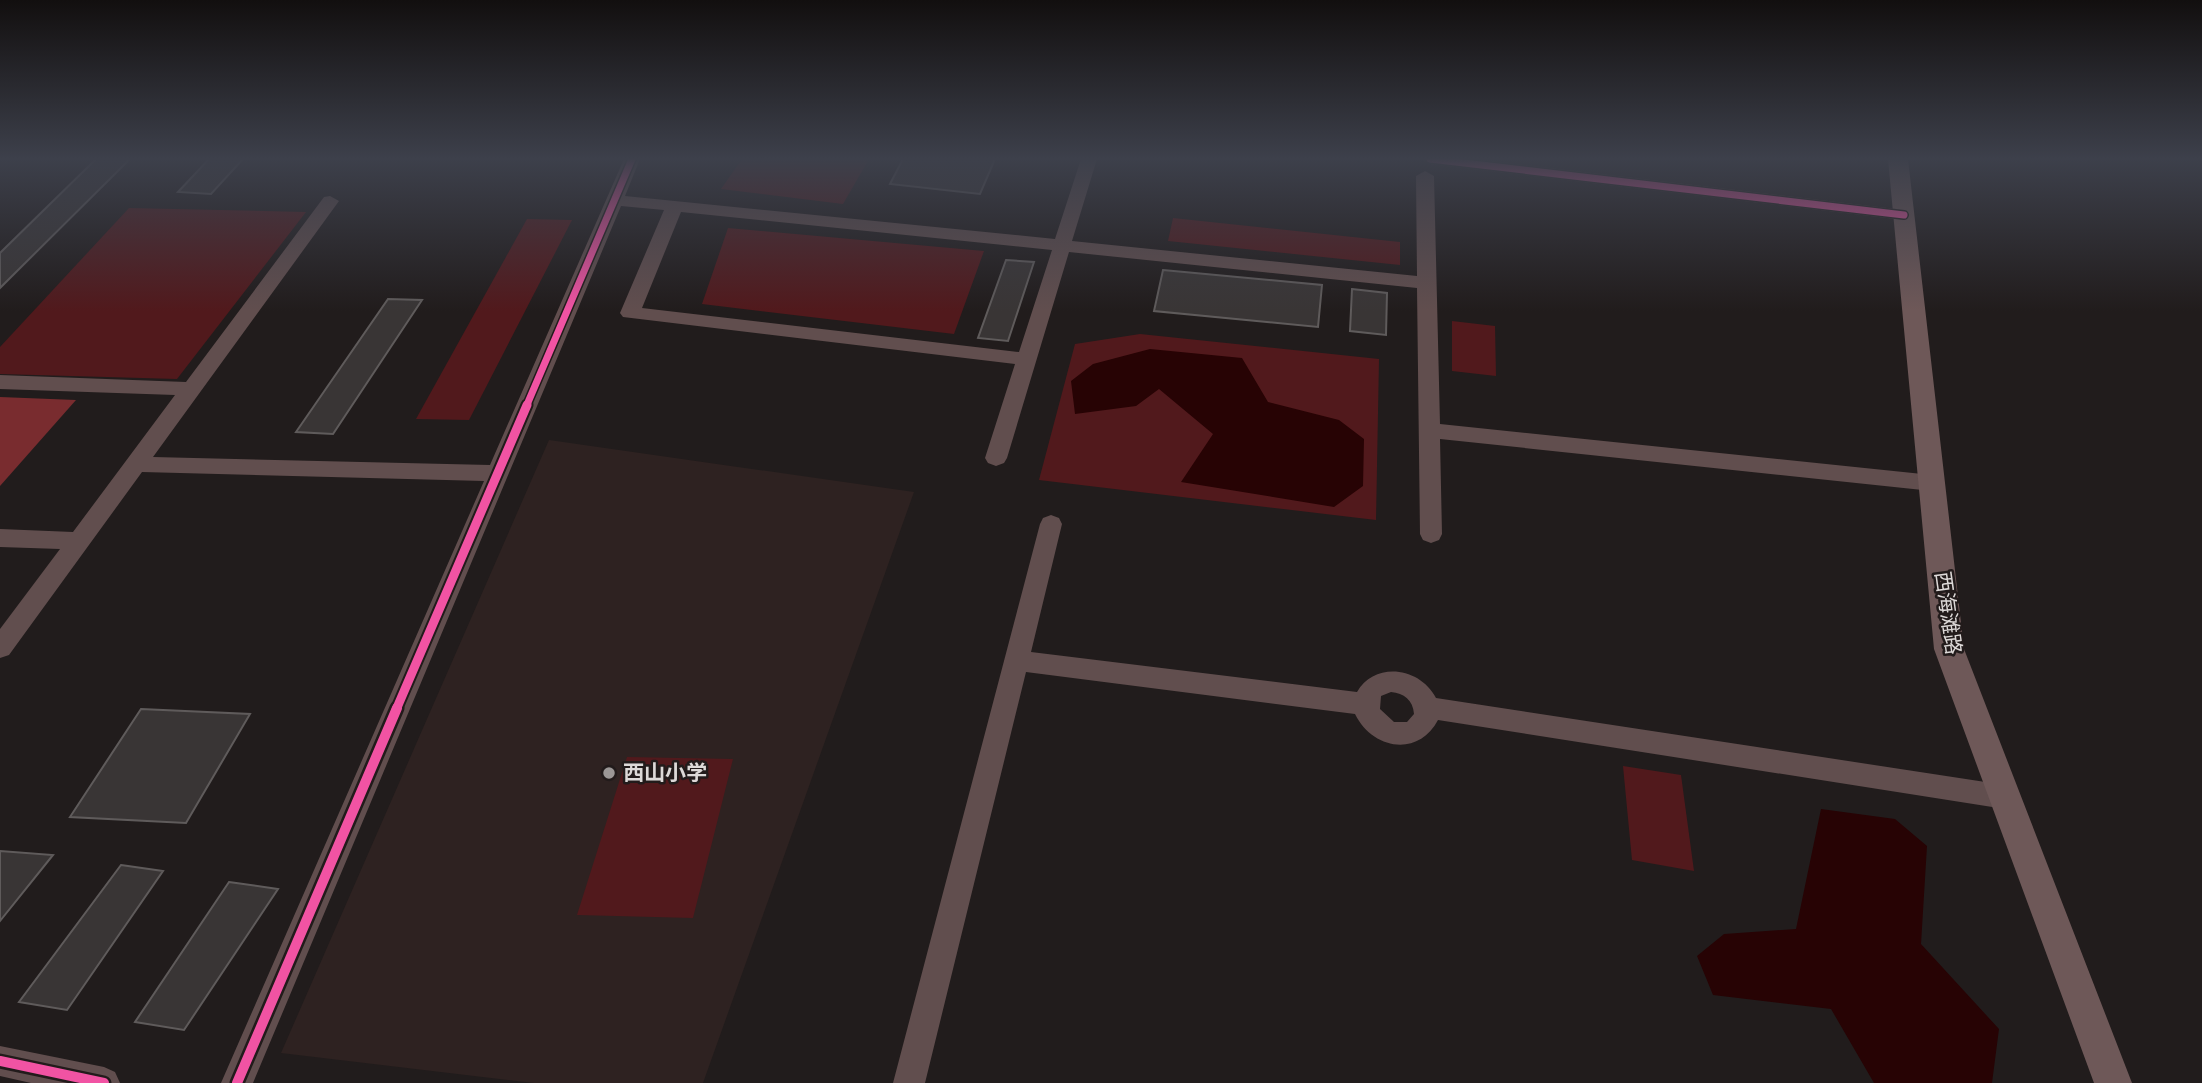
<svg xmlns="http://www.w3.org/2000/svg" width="2202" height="1083" font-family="Arial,'Noto Sans SC',sans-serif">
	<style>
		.built { fill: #2e2221 }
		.green { fill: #51191c }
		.forest { fill: #792c2f }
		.water { fill: #270304 }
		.building { fill: #393535; stroke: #5f5b5b; stroke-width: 2 }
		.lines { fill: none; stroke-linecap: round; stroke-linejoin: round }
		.minor { fill: #614e4e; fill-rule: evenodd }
		.major { fill: #6e5858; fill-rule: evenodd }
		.cycleway-far2-casing { stroke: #221b1b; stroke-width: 10 }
		.cycleway-far1-casing { stroke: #221b1b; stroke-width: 13 }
		.cycleway-casing { stroke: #221b1b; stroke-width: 15 }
		.cycleway-far2 { stroke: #f153a3; stroke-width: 7 }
		.cycleway-far1 { stroke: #f153a3; stroke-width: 9 }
		.cycleway { stroke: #f153a3; stroke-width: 10 }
		.poi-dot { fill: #9b9796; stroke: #221b1b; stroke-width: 2.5 }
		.labels { text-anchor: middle; stroke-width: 5; stroke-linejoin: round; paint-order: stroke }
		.street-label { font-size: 21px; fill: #ddd9d8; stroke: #221b1b }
		.poi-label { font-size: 21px; font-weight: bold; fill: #ddd9d8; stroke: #221b1b; text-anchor: start }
	</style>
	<rect width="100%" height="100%" fill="#211c1c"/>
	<polygon class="built" points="549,440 914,492 703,1083 534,1083 281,1053"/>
	<g class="green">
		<polygon points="742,159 869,159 843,204 721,189"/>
		<polygon points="129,208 306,212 177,379 0,374 0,347"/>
		<polygon points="1173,218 1400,242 1400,265 1168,241"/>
		<polygon points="527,219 572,220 469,420 416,419"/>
		<polygon points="728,228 984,251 954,334 702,304"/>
		<polygon points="1452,321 1495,326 1496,376 1452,371"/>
		<polygon points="1140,334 1379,359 1376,520 1039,480 1075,344"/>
		<polygon points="627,757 733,759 693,918 577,915"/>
		<polygon points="1623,766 1681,775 1694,871 1632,860"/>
	</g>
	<polygon class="forest" points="0,397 76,400 0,486"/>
	<g class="water">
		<polygon points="1150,349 1242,358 1268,402 1339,420 1364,439 1363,486 1334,507 1181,482 1213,434 1159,389 1136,406 1075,414 1071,381 1093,364"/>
		<polygon points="1821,809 1895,819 1927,846 1921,944 1999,1029 1992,1083 1874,1083 1831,1009 1713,995 1697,956 1724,934 1796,929"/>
	</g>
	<g class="building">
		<polygon points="96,159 130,159 0,288 0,253"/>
		<polygon points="209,159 243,159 211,194 178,192"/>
		<polygon points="903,159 995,159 980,194 890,184"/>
		<polygon points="1006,260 1034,262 1008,341 978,338"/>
		<polygon points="1163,270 1322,285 1318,327 1154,311"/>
		<polygon points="1352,289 1387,293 1386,335 1350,331"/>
		<polygon points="388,299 422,300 333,434 296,432"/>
		<polygon points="141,709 250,714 186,823 70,817"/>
		<polygon points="0,851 53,855 0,921"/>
		<polygon points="121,865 163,871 67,1010 19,1002"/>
		<polygon points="229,882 278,889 184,1030 135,1022"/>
	</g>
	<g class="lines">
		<g class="minor">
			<path d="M624,159H640L625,196L1055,239L1081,159H1097L1072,241L1417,276L1416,176L1425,171L1434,176L1440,424L1932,475L1940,477L1943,483L1940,489L1932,491L1440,439L1442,534L1439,540L1431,543L1423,540L1420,534L1417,288L1069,252L1007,458L1004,463L996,466L988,463L985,458L1015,364L623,317L620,313L664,210L621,206L253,1083H221L484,481L142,472L9,655L0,658V629L60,549L0,547V529L73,532L175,395L0,389V375L186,382L324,197L330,196L339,201L153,457L490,465ZM681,212L1052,250L1019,352L642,308Z"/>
			<polygon points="1422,159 1474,159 1904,210 1913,215 1904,220 1430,164"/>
			<path d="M1051,515L1059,518L1062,524L1031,652L1357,692C1375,661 1420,667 1436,698L2005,785L2014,788L2018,797L2014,806L2005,809L1438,720C1418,758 1372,749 1355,714L1026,672L925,1083H893L1040,524L1043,518ZM1391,692C1404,693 1413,700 1414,714L1407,722H1394L1380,709L1381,696Z"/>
			<polygon points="0,1046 104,1067 115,1072 120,1083 31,1083 0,1076"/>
		</g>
		<polygon class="major" points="1888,159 1908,159 1964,649 2132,1083 2094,1083 1934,649"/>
		<defs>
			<g id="cycleway-far2">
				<polyline points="1430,159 1904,215"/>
				<polyline points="526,407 632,159"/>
			</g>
			<polyline id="cycleway-far1" points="396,710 527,405"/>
			<g id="cycleway">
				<polyline points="0,1061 104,1083"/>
				<polyline points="237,1083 397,708"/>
			</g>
		</defs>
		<use href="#cycleway-far2" class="cycleway-far2-casing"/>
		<use href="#cycleway-far1" class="cycleway-far1-casing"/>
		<use href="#cycleway" class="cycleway-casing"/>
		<use href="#cycleway-far2" class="cycleway-far2"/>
		<use href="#cycleway-far1" class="cycleway-far1"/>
		<use href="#cycleway" class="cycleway"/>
	</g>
	<linearGradient id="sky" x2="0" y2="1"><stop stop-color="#120f0f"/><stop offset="0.51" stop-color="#3d404b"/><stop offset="1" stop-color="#3d404b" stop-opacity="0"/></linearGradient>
	<rect width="2202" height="311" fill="url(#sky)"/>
	<circle class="poi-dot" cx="609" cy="773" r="7"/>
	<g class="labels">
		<g class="street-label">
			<text transform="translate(1948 613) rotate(82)" y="7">西海滩路</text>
		</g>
		<g class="poi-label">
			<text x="623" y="780">西山小学</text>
		</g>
	</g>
</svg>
